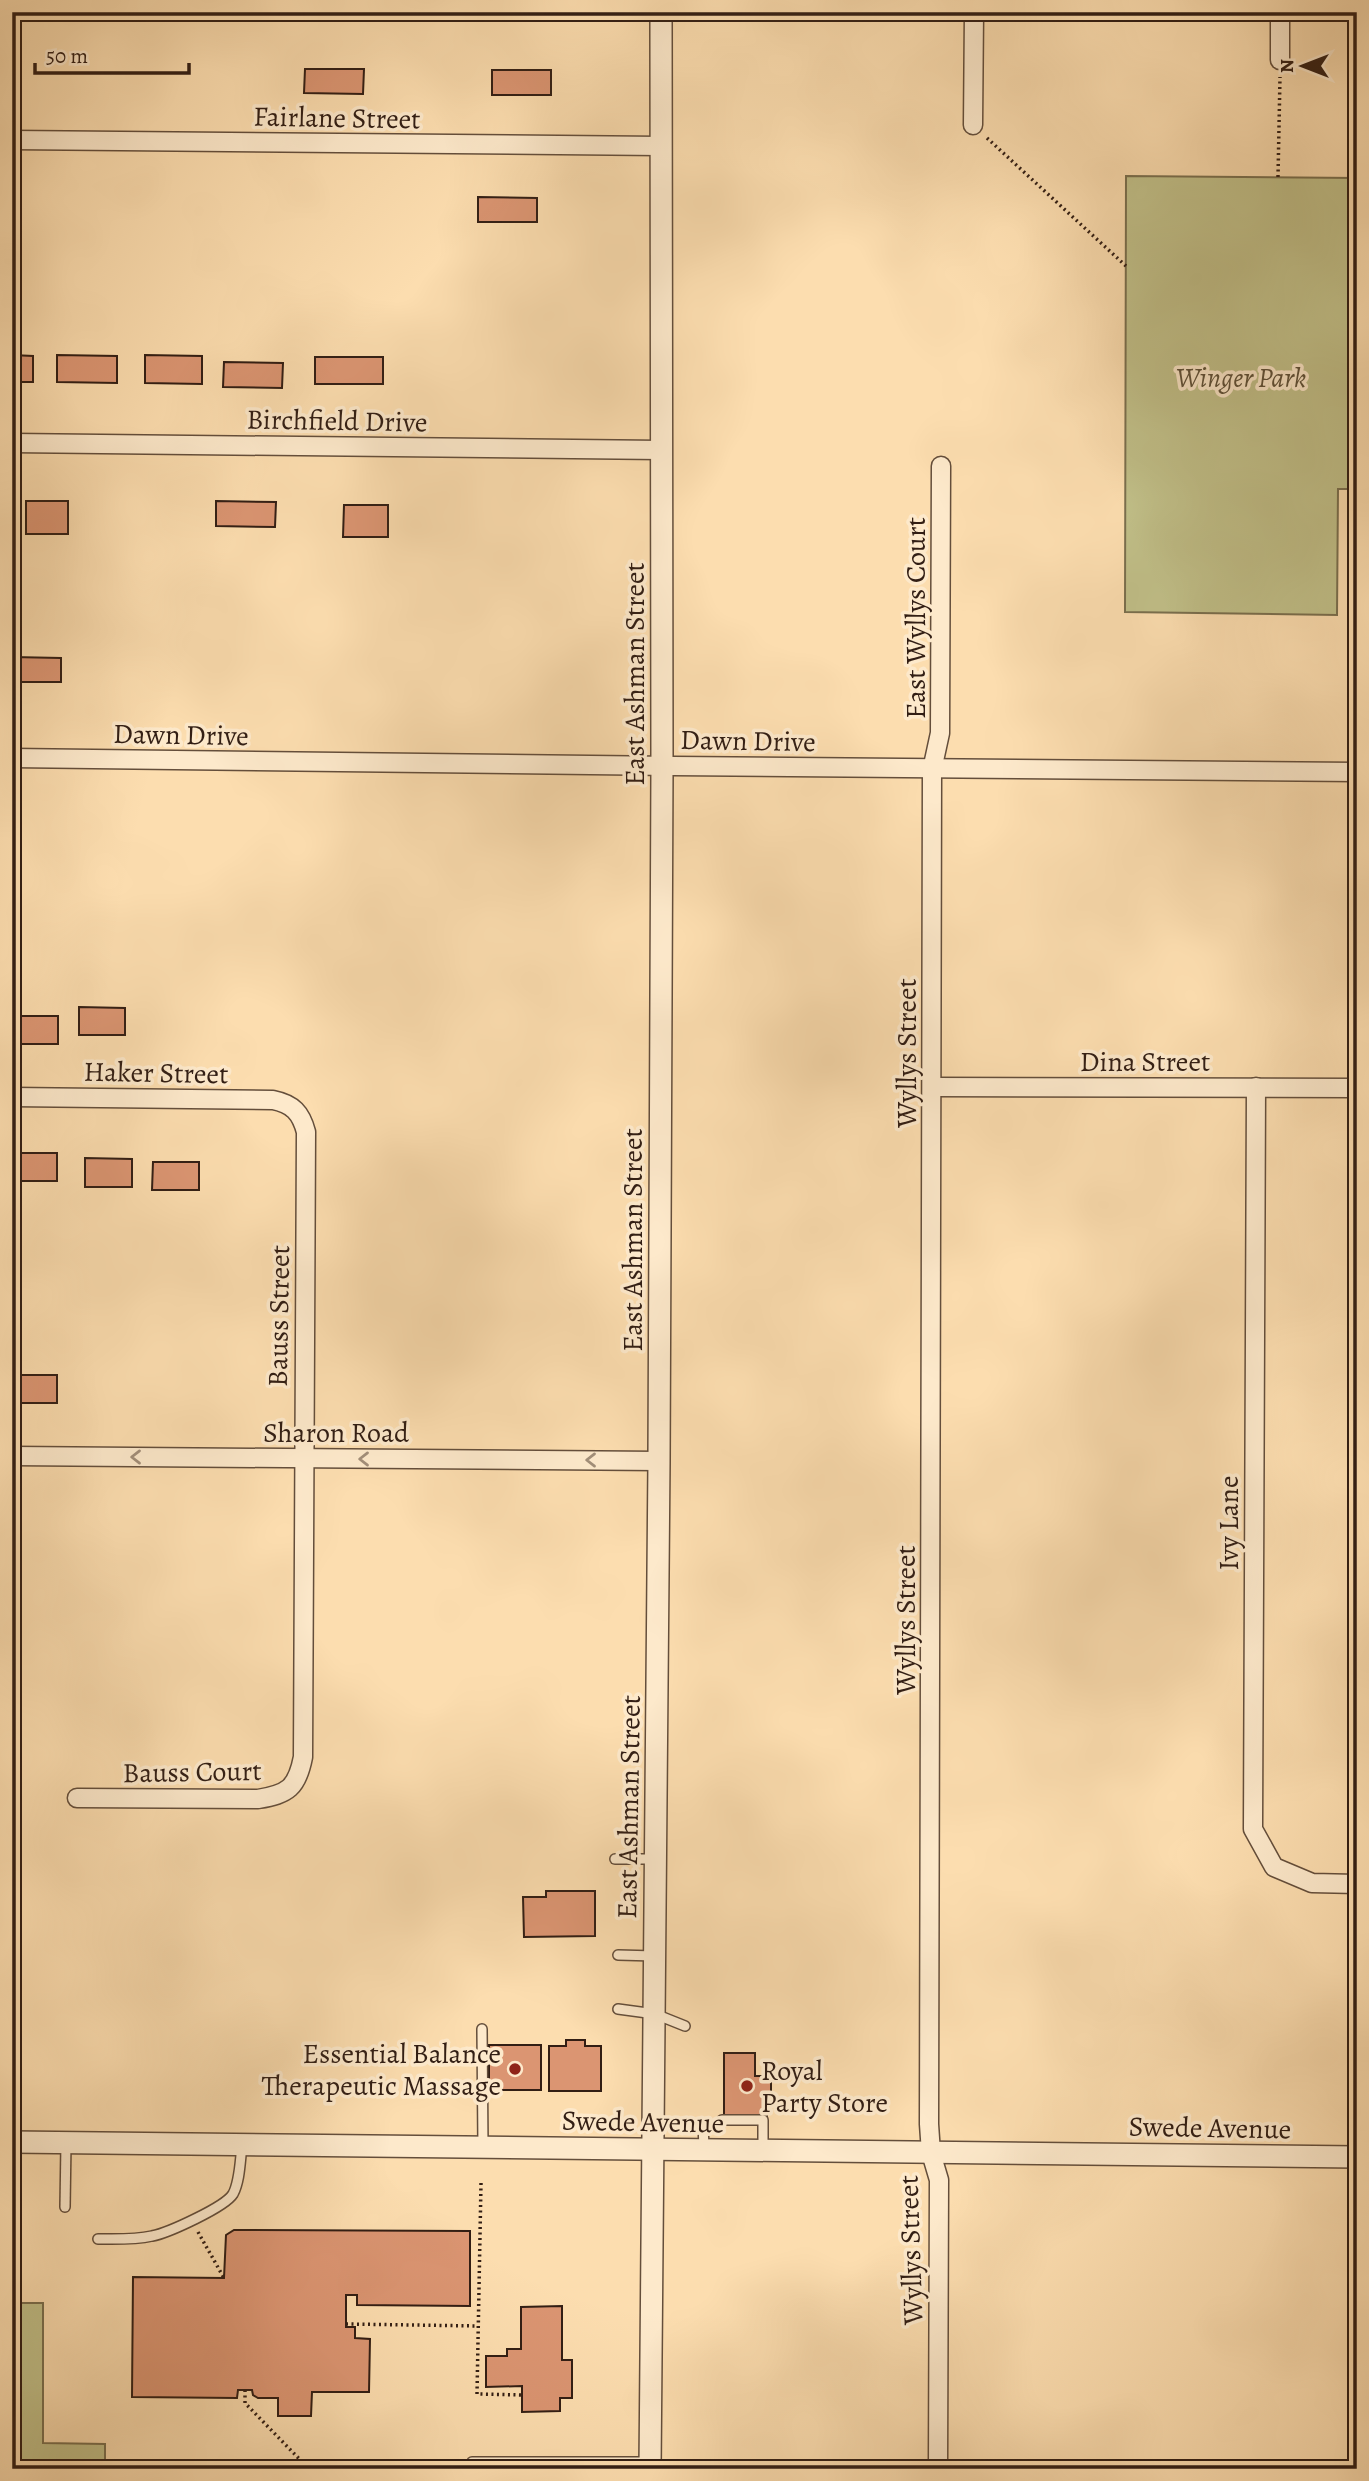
<svg xmlns="http://www.w3.org/2000/svg" width="1369" height="2481" font-family="Alegreya,serif">
	<style>
		.green { fill: #c1c089; stroke: #7a6f4e; stroke-width: 2 }
		.building { fill: #db9572; stroke: #321e14; stroke-width: 2 }
		.lines { fill: none; stroke-linecap: round; stroke-linejoin: round }
		.service-casing { stroke: #644e3b; stroke-width: 12 }
		.minor-casing { stroke: #644e3b; stroke-width: 21 }
		.tertiary-casing { stroke: #644e3b; stroke-width: 24 }
		.path { stroke: #321e14; stroke-width: 3.5; stroke-dasharray: 2 3.5; stroke-linecap: butt }
		.service { stroke: #fde9cb; stroke-width: 9 }
		.minor { stroke: #fde9cb; stroke-width: 18 }
		.tertiary { stroke: #fde9cb; stroke-width: 21 }
		.oneway { stroke: #a28e79 }
		.poi-dot { fill: #8f2418; stroke: #fde9cb; stroke-width: 2.5 }
		.labels { text-anchor: middle; stroke-width: 7; stroke-linejoin: round; paint-order: stroke }
		.street-label { font-size: 28px; fill: #321e14; stroke: #fde9cb }
		.park-label { font-size: 28px; font-style: italic; fill: #5d4f37; stroke: #fde9cb }
		.poi-label { font-size: 28px; fill: #321e14; stroke: #fde9cb; text-anchor: end }
	</style>
	<rect width="100%" height="100%" fill="#fcddaf"/>
	<filter id="stains"><feTurbulence type="fractalNoise" baseFrequency=".00286" numOctaves="4"/><feColorMatrix values="0 0 0 0 .2 0 0 0 0 .09 0 0 0 0 .02 0 0 0 .5 -.17"/></filter>
	<radialGradient id="worn" r=".72"><stop offset=".6" stop-color="#630" stop-opacity="0"/><stop offset="1" stop-color="#630" stop-opacity=".3"/></radialGradient>
	<g class="green">
		<polygon points="1126,176 1357,178 1357,489 1338,489 1337,615 1125,612"/>
		<polygon points="12,2303 43,2303 43,2443 105,2444 105,2469 12,2469"/>
	</g>
	<g class="building">
		<polygon points="305,69 364,69 363,94 304,93"/>
		<rect x="492" y="70" width="59" height="25"/>
		<polygon points="478,197 537,198 537,222 478,222"/>
		<polygon points="12,355 33,356 33,382 12,382"/>
		<polygon points="57,355 117,356 117,383 57,382"/>
		<polygon points="145,355 202,356 202,384 145,383"/>
		<rect x="315" y="357" width="68" height="27"/>
		<polygon points="224,362 283,363 282,388 223,387"/>
		<rect x="26" y="501" width="42" height="33"/>
		<polygon points="216,501 276,502 275,527 216,526"/>
		<polygon points="344,505 388,505 388,537 343,537"/>
		<polygon points="12,657 61,658 61,682 12,682"/>
		<polygon points="79,1007 125,1008 125,1035 79,1035"/>
		<rect x="14" y="1016" width="44" height="28"/>
		<rect x="20" y="1153" width="37" height="28"/>
		<polygon points="85,1158 132,1159 132,1187 85,1187"/>
		<polygon points="153,1162 199,1162 199,1190 152,1190"/>
		<rect x="12" y="1375" width="45" height="28"/>
		<polygon points="546,1891 595,1891 595,1936 524,1937 523,1897 546,1897"/>
		<polygon points="566,2040 585,2040 585,2046 601,2046 601,2091 549,2091 549,2046 566,2046"/>
		<rect x="489" y="2045" width="52" height="45"/>
		<polygon points="724,2053 755,2053 755,2076 771,2076 771,2096 767,2096 767,2116 724,2116"/>
		<polygon points="234,2230 470,2231 470,2306 357,2305 357,2295 346,2295 346,2327 355,2327 355,2338 370,2339 369,2392 312,2392 311,2416 278,2416 278,2398 258,2398 253,2395 252,2390 238,2390 237,2398 132,2397 133,2277 224,2278 226,2235"/>
		<polygon points="562,2306 562,2360 572,2360 572,2398 560,2398 560,2411 522,2412 522,2386 486,2387 486,2356 507,2356 507,2349 521,2349 521,2307"/>
	</g>
	<g class="lines">
		<defs>
			<g id="service">
				<polyline points="615,1859 655,1859"/>
				<polyline points="618,1955 655,1956"/>
				<polyline points="618,2009 655,2014 685,2026"/>
				<polyline points="482,2029 483,2147"/>
				<polyline points="722,2120 763,2120 763,2150"/>
				<polyline points="703,2123 704,2149"/>
				<polyline points="65,2207 66,2143"/>
				<path d="M98,2239C116,2239 134,2240 152,2236C168,2233 225,2207 233,2194C240,2181 240,2161 242,2146"/>
				<polyline points="472,2462 649,2462"/>
			</g>
			<g id="minor">
				<polyline points="1280,60 1280,12"/>
				<polyline points="973,125 974,12"/>
				<polyline points="12,140 661,146"/>
				<polyline points="12,443 661,450"/>
				<path d="M12,758C460,763 909,770 1357,772"/>
				<polyline points="933,1087 1357,1088"/>
				<polyline points="1256,1087 1253,1829 1274,1867 1312,1883 1357,1884"/>
				<path d="M12,1097L273,1100C293,1104 301,1113 306,1132L303,1757C297,1788 288,1794 258,1799L77,1798"/>
				<polyline points="12,1456 659,1461"/>
				<polyline points="938,2469 939,2180 931,2153 929,2124 932,770 940,733 941,466"/>
			</g>
			<g id="tertiary">
				<polyline points="12,2142 1357,2157"/>
				<polyline points="650,2469 659,1461 662,765 661,12"/>
			</g>
		</defs>
		<use href="#service" class="service-casing"/>
		<use href="#minor" class="minor-casing"/>
		<use href="#tertiary" class="tertiary-casing"/>
		<g class="path">
			<polyline points="987,138 1126,266"/>
			<polyline points="1278,177 1280,77"/>
			<polyline points="481,2183 477,2394 522,2395"/>
			<polyline points="198,2232 224,2278"/>
			<polyline points="346,2324 478,2326"/>
			<polyline points="245,2390 245,2403 309,2469"/>
		</g>
		<use href="#service" class="service"/>
		<use href="#minor" class="minor"/>
		<use href="#tertiary" class="tertiary"/>
	</g>
	<defs><path id="oneway-chevron" d="M-2-3.5L2.5 0L-2 3.5" fill="none" stroke-width="1.6" stroke-linecap="round" stroke-linejoin="round" transform="scale(1.75)"/></defs>
	<g class="oneway">
		<use href="#oneway-chevron" transform="translate(136 1457) rotate(-180)"/>
		<use href="#oneway-chevron" transform="translate(364 1459) rotate(-180)"/>
		<use href="#oneway-chevron" transform="translate(591 1460) rotate(-180)"/>
	</g>
	<g class="poi-dot">
		<circle cx="515" cy="2069" r="7"/>
		<circle cx="747" cy="2086" r="7"/>
	</g>
	<g class="labels">
		<g class="street-label">
			<text transform="translate(337 117) rotate(1)" y="10">Fairlane Street</text>
			<text transform="translate(337 420) rotate(1)" y="10">Birchfield Drive</text>
			<text transform="translate(915 618) rotate(-90)" y="10">East Wyllys Court</text>
			<text transform="translate(634 674) rotate(-90)" y="10">East Ashman Street</text>
			<text transform="translate(181 734) rotate(1)" y="10">Dawn Drive</text>
			<text transform="translate(748 740) rotate(1)" y="10">Dawn Drive</text>
			<text transform="translate(906 1053) rotate(-90)" y="10">Wyllys Street</text>
			<text x="1145" y="1071">Dina Street</text>
			<text transform="translate(156 1072) rotate(1)" y="10">Haker Street</text>
			<text transform="translate(632 1240) rotate(-90)" y="10">East Ashman Street</text>
			<text transform="translate(278 1316) rotate(-89)" y="10">Bauss Street</text>
			<text x="336" y="1442">Sharon Road</text>
			<text transform="translate(1228 1523) rotate(-90)" y="10">Ivy Lane</text>
			<text transform="translate(905 1620) rotate(-90)" y="10">Wyllys Street</text>
			<text transform="translate(192 1771) rotate(-1)" y="10">Bauss Court</text>
			<text transform="translate(628 1807) rotate(-89)" y="10">East Ashman Street</text>
			<text transform="translate(643 2121) rotate(1)" y="10">Swede Avenue</text>
			<text transform="translate(1210 2127) rotate(1)" y="10">Swede Avenue</text>
			<text transform="translate(910 2250) rotate(-92)" y="10">Wyllys Street</text>
		</g>
		<g class="park-label">
			<text x="1241" y="387">Winger Park</text>
		</g>
		<g class="poi-label">
			<text x="501" y="2063">Essential Balance<tspan x="501" dy="32">Therapeutic Massage</tspan></text>
			<text x="761" y="2080" text-anchor="start">Royal<tspan x="761" dy="32">Party Store</tspan></text>
		</g>
	</g>
	<rect width="1369" height="2481" fill="none" stroke="#fcddaf" stroke-width="42"/>
	<rect x="14" y="14" width="1341" height="2453" fill="none" stroke="#321e14" stroke-width="3.5"/>
	<rect x="21" y="21" width="1327" height="2439" fill="none" stroke="#321e14" stroke-width="2"/>
	<g transform="translate(1303 66) rotate(270)" stroke="#fde9cb" stroke-width="5" paint-order="stroke">
	<path d="M0-5L12 26L0 18L-12 26Z" fill="#321e14"/>
	<text y="-10" font-size="19" font-weight="bold" text-anchor="middle" fill="#321e14">N</text>
	</g>
	<path d="M35 63v10h154v-10" fill="none" stroke="#321e14" stroke-width="3.5"/>
	<text x="46" y="63" font-size="21" fill="#321e14" stroke="#fde9cb" stroke-width="5" paint-order="stroke">50 m</text>
	<rect width="100%" height="100%" filter="url(#stains)"/>
	<rect width="100%" height="100%" fill="url(#worn)"/>
</svg>
